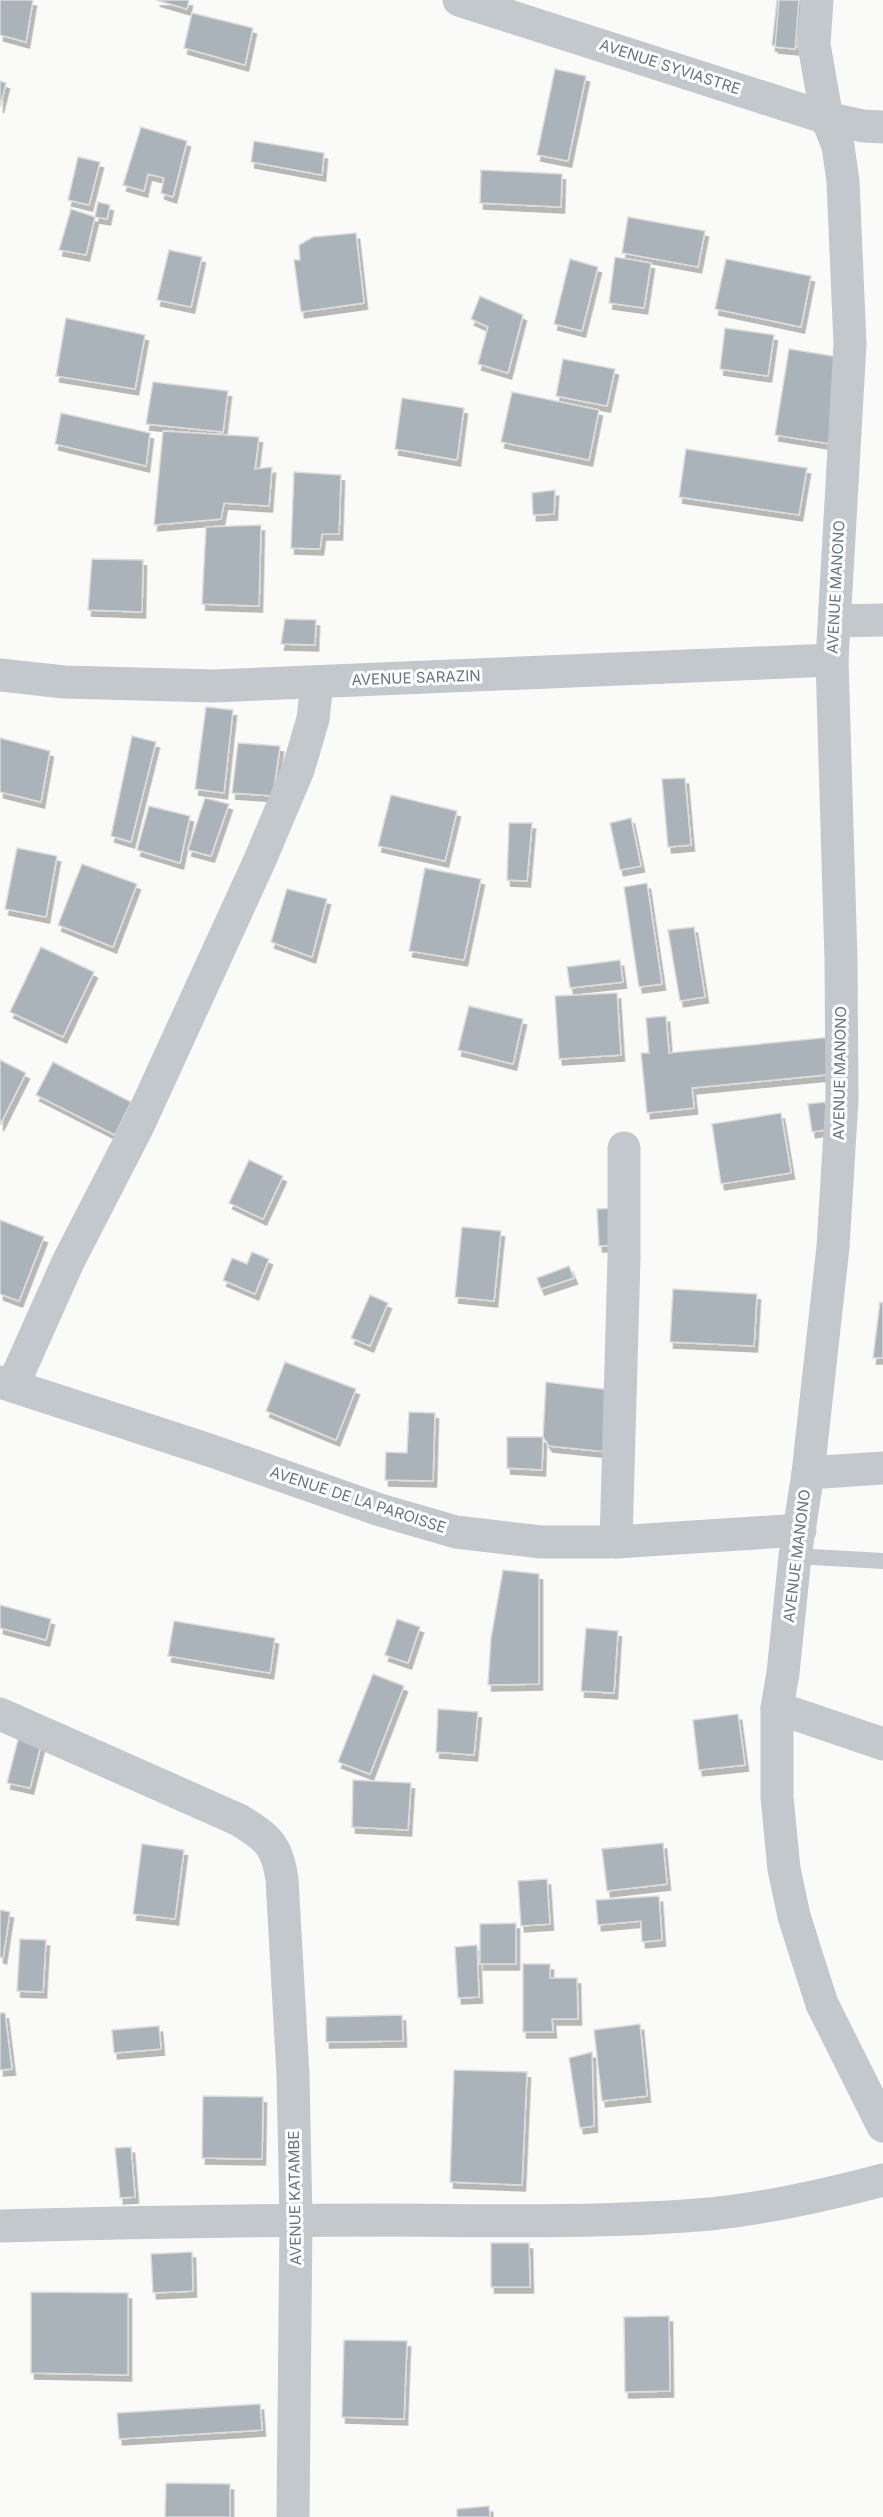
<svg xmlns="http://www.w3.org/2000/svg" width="883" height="2517" font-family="Inter,sans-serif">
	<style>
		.building { fill: #aab3b9; stroke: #dcdcda; stroke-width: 1.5; filter: url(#shadow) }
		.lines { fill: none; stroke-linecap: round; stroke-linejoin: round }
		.lane { stroke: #c3c8cc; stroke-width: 16 }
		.street { stroke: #c3c8cc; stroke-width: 33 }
		.labels { text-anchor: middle; stroke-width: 6; stroke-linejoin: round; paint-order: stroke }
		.street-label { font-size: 15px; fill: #657683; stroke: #fff }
	</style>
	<defs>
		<filter id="shadow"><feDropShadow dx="3.5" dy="6" stdDeviation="0" flood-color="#0004"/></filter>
	</defs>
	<rect width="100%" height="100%" fill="#fafaf8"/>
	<g class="building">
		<polygon points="0,0 33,0 26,42 0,35"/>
		<polygon points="156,0 189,0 187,9"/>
		<polygon points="777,0 802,0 797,47 772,45"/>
		<polygon points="779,0 799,0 795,49 775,47"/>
		<polygon points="192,13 253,28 245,65 184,48"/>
		<polygon points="555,69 586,76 568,161 537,155"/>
		<polygon points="0,81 6,83 0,107"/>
		<polygon points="141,127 187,141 173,197 161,193 164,178 148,174 144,191 123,185"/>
		<polygon points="254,141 324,153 322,175 251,162"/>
		<polygon points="78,157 100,162 89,205 68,200"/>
		<polygon points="481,170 562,174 561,207 480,203"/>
		<polygon points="98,202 110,205 107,219 95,217"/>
		<polygon points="71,209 95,217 86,255 59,250"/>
		<polygon points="628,217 705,231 698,267 622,253"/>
		<polygon points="356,233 364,303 301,312 294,260 300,260 299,245 313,237"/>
		<polygon points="169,250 202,257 191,307 157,300"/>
		<polygon points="615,257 651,263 644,308 609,303"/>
		<polygon points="570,259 598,267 582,331 554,324"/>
		<polygon points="726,259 811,276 801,327 715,309"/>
		<polygon points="480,296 523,315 508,373 478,364 488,327 471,319"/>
		<polygon points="66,318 145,335 135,389 56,376"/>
		<polygon points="725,328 774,335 768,376 720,369"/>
		<polygon points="789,349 845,358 830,444 775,435"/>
		<polygon points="563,359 615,369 607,406 556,396"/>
		<polygon points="153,382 228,391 223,432 146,424"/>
		<polygon points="512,392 599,410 589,460 501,442"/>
		<polygon points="402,398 464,408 457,460 395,449"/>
		<polygon points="61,413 150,433 146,466 55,444"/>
		<polygon points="163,431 259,437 255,469 272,467 269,506 224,503 221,519 154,525"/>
		<polygon points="686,449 807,468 799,515 679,497"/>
		<polygon points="294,472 341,475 339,534 322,534 320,549 291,548"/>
		<polygon points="555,490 554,514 533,515 532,493"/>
		<polygon points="261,525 259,606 202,604 206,527"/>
		<polygon points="92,559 143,560 142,612 88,610"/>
		<polygon points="285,619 316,620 315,645 281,644"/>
		<polygon points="206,707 233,710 224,793 195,789"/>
		<polygon points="132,736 156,742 131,842 111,836"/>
		<polygon points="0,738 50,751 41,802 0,792"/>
		<polygon points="238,743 280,746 273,796 232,793"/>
		<polygon points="685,778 691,845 668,847 662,779"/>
		<polygon points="391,795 457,811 445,861 378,846"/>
		<polygon points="205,798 229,804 211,856 188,850"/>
		<polygon points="149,806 190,816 180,863 137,850"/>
		<polygon points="631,818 641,866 620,870 610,823"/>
		<polygon points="509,823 532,823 527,881 507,880"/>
		<polygon points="17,848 57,856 46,917 5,909"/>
		<polygon points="82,864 137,884 113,947 58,925"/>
		<polygon points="425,868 481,879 464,960 409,951"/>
		<polygon points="647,883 662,984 639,987 624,887"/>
		<polygon points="287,889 327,899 312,957 271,942"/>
		<polygon points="694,927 705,997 680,1001 668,930"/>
		<polygon points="41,947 94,972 63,1037 10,1012"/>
		<polygon points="620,960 623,982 570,988 567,967"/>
		<polygon points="617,993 621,1055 559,1059 555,996"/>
		<polygon points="469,1006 523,1019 513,1064 458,1050"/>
		<polygon points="666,1016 669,1053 832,1037 835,1074 692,1088 694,1108 647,1113 641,1053 649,1053 646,1018"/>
		<polygon points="0,1060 26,1073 0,1125"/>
		<polygon points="53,1062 131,1102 115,1135 36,1095"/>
		<polygon points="825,1102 831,1129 812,1132 808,1104"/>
		<polygon points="781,1113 791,1173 721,1184 712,1124"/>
		<polygon points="249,1160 283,1176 263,1219 229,1203"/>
		<polygon points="620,1208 622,1245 599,1246 597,1209"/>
		<polygon points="0,1220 44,1237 19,1301 0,1294"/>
		<polygon points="462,1227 501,1231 494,1301 455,1297"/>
		<polygon points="252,1252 269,1259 255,1294 223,1280 232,1258 247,1264"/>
		<polygon points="569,1266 574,1278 541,1289 537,1278"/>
		<polygon points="673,1289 757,1294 754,1346 670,1342"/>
		<polygon points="370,1295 388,1303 370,1346 351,1338"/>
		<polygon points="880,1302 883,1303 883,1358 873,1358"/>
		<polygon points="285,1362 356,1389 336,1440 266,1411"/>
		<polygon points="546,1382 610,1390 607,1452 549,1446 543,1437"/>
		<polygon points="409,1412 435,1413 433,1481 385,1480 386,1452 407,1453"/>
		<polygon points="507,1437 543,1437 542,1470 507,1468"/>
		<polygon points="503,1570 539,1574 539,1684 488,1685 491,1638"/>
		<polygon points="0,1605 51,1619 46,1640 0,1628"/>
		<polygon points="397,1619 420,1627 408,1663 385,1655"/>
		<polygon points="174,1621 275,1638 270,1673 168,1656"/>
		<polygon points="586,1628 618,1631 614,1693 581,1691"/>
		<polygon points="373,1674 404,1686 370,1774 338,1762"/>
		<polygon points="438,1709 478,1712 474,1755 436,1752"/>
		<polygon points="738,1714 745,1765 699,1770 693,1720"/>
		<polygon points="20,1732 43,1737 30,1788 7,1783"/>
		<polygon points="353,1780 411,1783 408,1830 352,1827"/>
		<polygon points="663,1843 667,1884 607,1891 602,1849"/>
		<polygon points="142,1844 184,1850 175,1919 133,1914"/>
		<polygon points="547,1879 550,1924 521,1926 518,1881"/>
		<polygon points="659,1896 662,1940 642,1942 641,1921 598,1925 596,1900"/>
		<polygon points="0,1910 10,1912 3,1958 0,1957"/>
		<polygon points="516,1923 516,1964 480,1964 480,1924"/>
		<polygon points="20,1939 46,1940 43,1992 17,1991"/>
		<polygon points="477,1945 479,1997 458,1998 455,1947"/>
		<polygon points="523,1964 550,1964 550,1978 577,1978 578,2019 552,2019 553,2032 523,2032"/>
		<polygon points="0,2013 5,2013 12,2069 0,2070"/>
		<polygon points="402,2015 403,2041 326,2042 326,2017"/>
		<polygon points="640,2024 647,2096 602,2101 594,2030"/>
		<polygon points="159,2026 161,2049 114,2053 112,2030"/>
		<polygon points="592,2052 594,2126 580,2128 569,2058"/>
		<polygon points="454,2070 527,2072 522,2185 450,2182"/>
		<polygon points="203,2096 263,2097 262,2159 202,2158"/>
		<polygon points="131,2147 135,2197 120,2198 115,2148"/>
		<polygon points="491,2243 529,2243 530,2287 491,2287"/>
		<polygon points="192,2252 193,2291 153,2293 151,2254"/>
		<polygon points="31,2292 128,2293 128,2375 31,2373"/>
		<polygon points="669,2316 670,2391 625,2392 624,2317"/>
		<polygon points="344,2340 407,2341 404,2419 342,2417"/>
		<polygon points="260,2404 262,2430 119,2439 117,2413"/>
		<polygon points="166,2483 230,2484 230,2517 165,2517"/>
		<polygon points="489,2506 490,2517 457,2517 457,2509"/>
	</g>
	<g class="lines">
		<polyline class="lane" points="795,1556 883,1561"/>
		<g class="street">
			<polyline points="459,0 827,118 863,126 883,127"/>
			<polyline points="817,0 814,45 827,118 838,146 843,181 850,344 832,660 841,960 842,1099 833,1247 808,1473 795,1556 783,1673 777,1708 777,1797 784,1869 794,1916 805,1951 822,2004 883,2126"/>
			<polyline points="835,621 883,620"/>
			<polyline points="0,675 64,682 214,686 832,660"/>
			<polyline points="0,1382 209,1450 380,1510 456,1532 541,1542 616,1542 800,1530"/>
			<polyline points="13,1385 68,1262 138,1126 259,862 298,770 313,719 317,682"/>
			<polyline points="808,1473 883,1468"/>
			<polyline points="616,1542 624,1258 624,1148"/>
			<polyline points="777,1708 883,1744"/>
			<path d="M0,1714L239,1820C268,1838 277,1845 282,1879L293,2075L296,2220L293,2517"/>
			<path d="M0,2226C131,2222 262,2220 394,2220C499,2221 605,2223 710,2214C768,2208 827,2195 883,2180"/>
		</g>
	</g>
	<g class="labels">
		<g class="street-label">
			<text transform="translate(670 67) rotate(18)" y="5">AVENUE SYVIASTRE</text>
			<text transform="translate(836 587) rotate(-87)" y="5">AVENUE MANONO</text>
			<text transform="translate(416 678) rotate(-2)" y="5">AVENUE SARAZIN</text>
			<text transform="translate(840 1073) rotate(-89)" y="5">AVENUE MANONO</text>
			<text transform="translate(358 1500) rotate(18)" y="5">AVENUE DE LA PAROISSE</text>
			<text transform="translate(797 1556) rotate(-83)" y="5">AVENUE MANONO</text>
			<text transform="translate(295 2198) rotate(-91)" y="5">AVENUE KATAMBE</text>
		</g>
	</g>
</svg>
